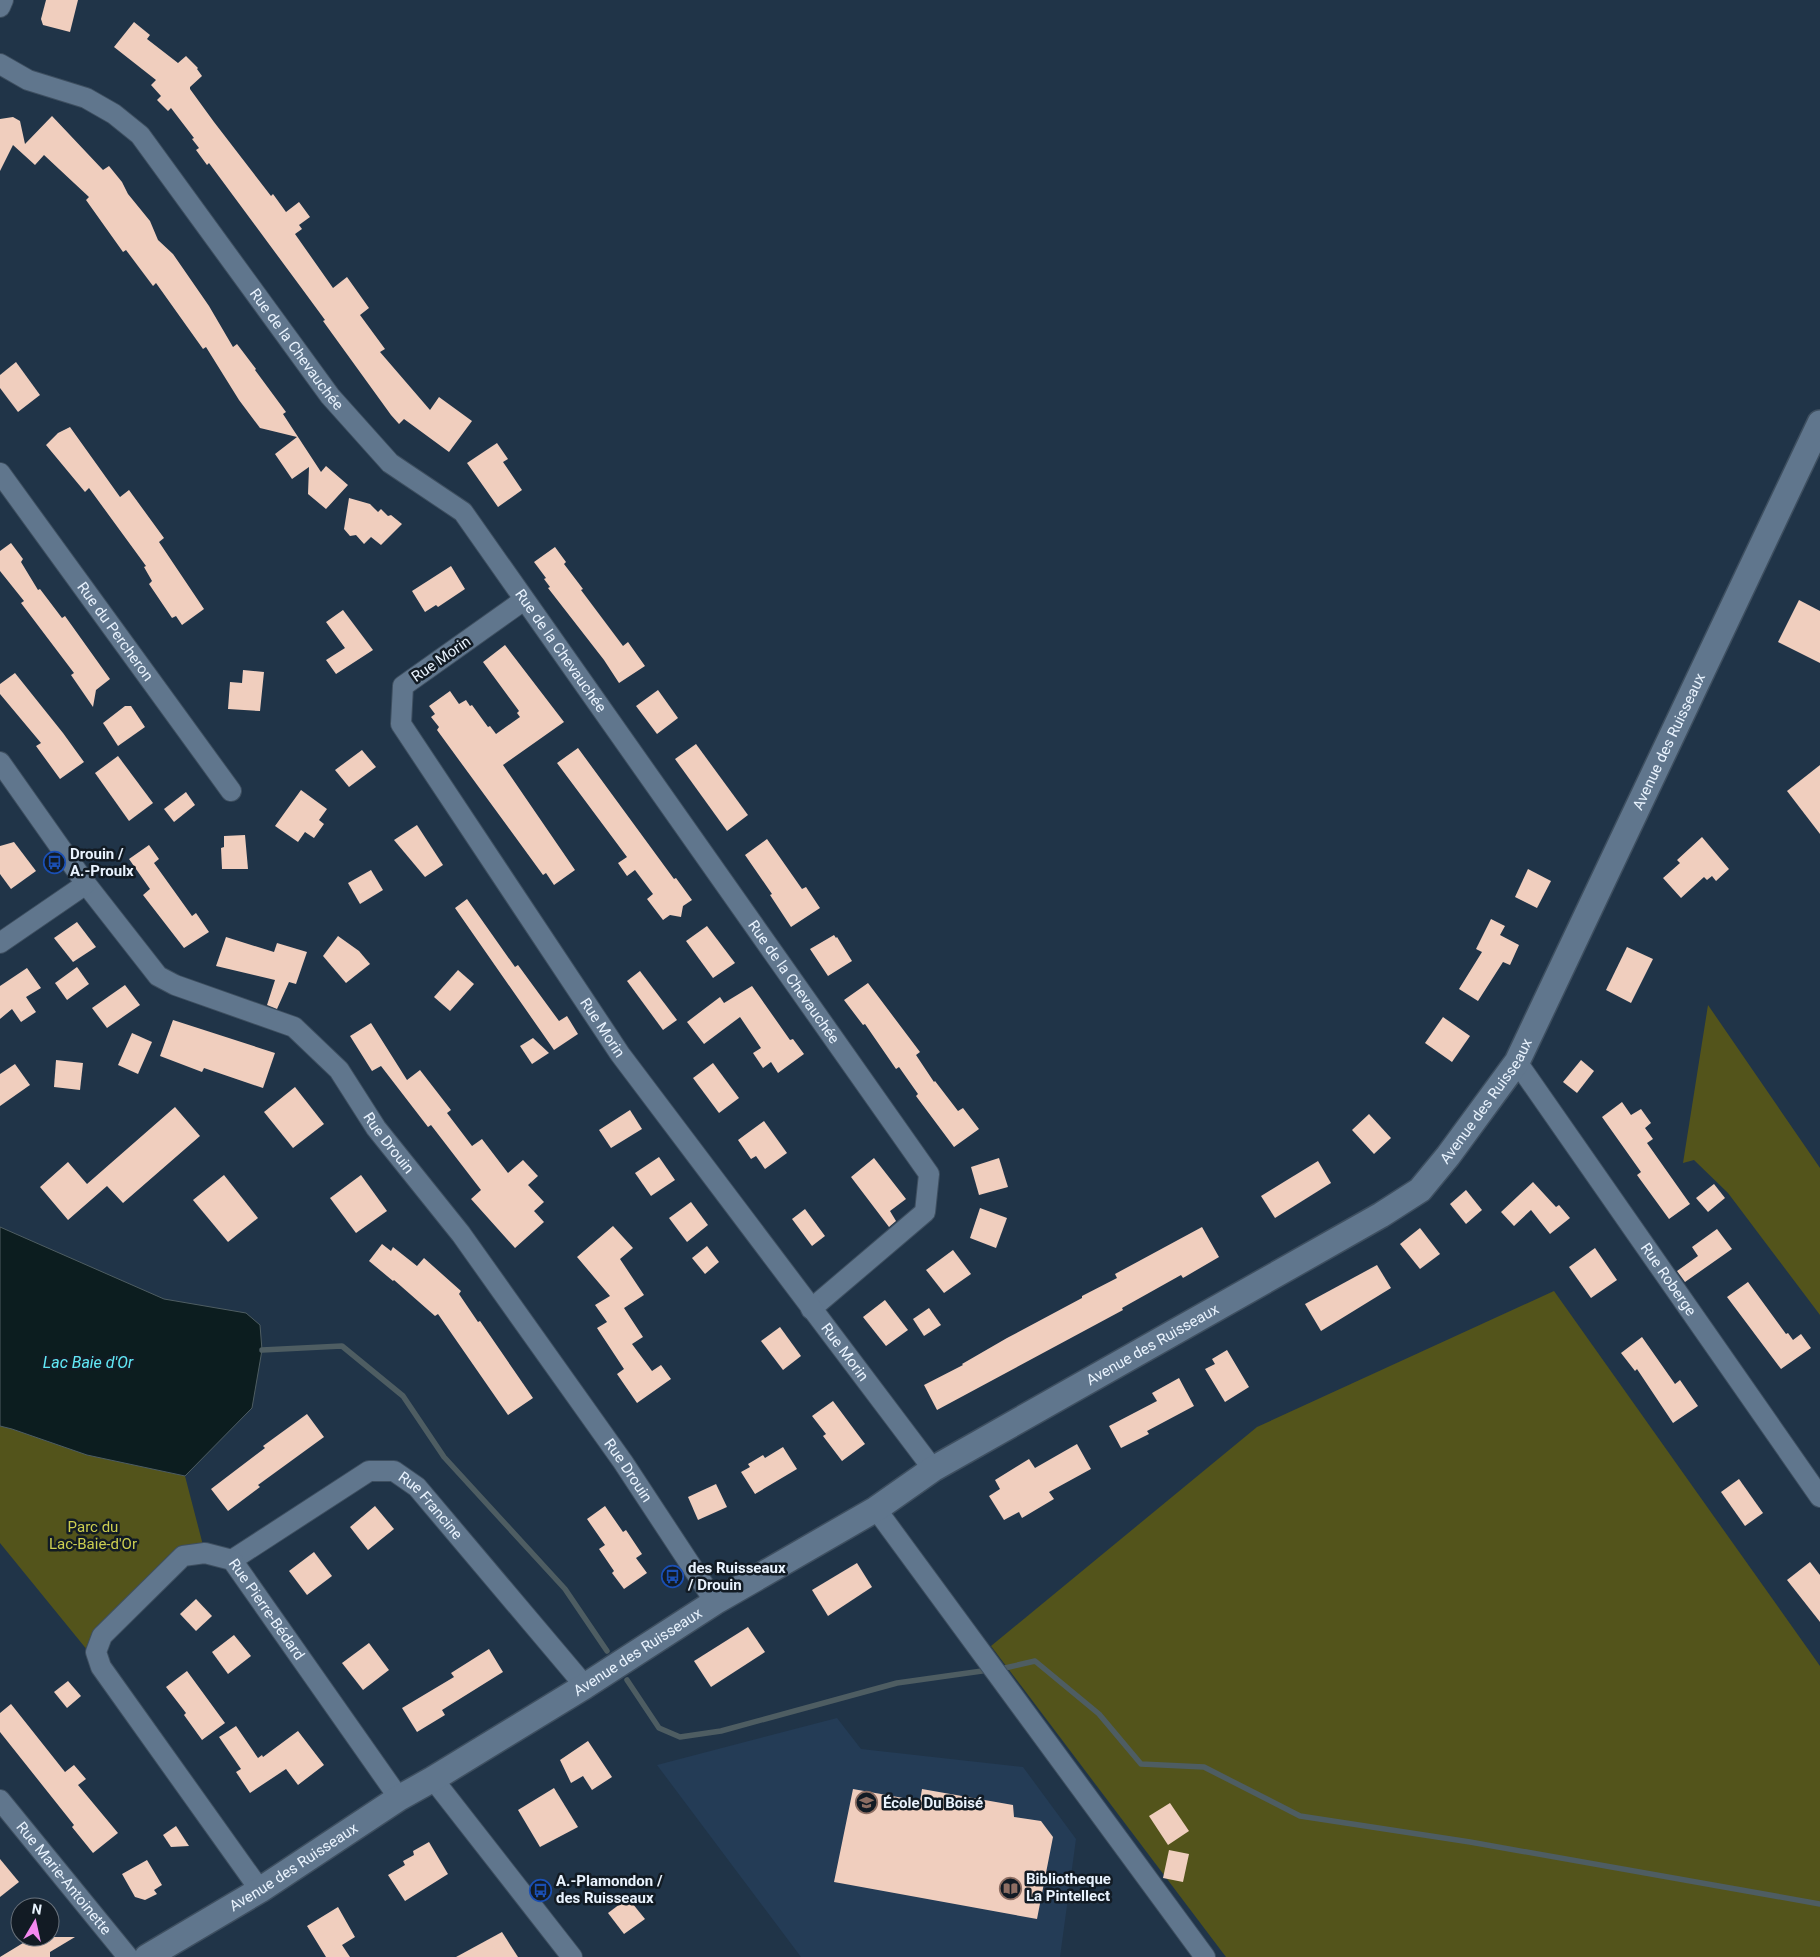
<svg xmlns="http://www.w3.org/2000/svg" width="1820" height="1957" font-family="Roboto,sans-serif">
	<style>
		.built { fill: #243c56 }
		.green { fill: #53541b }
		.water { fill: #0c1d1f; stroke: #4e5d62 }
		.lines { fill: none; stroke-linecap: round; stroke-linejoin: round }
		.stream { stroke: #4e5d62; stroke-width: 5.5 }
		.building { fill: #f0cebe }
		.minor-casing { stroke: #3e4f60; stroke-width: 22 }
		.tertiary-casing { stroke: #3e4f60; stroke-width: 28 }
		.minor { stroke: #60768d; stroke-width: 20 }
		.tertiary { stroke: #60768d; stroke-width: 25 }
		.labels { text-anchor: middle; stroke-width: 5; stroke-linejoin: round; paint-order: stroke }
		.street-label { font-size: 15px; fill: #e9f3fe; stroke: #121b24 }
		.poi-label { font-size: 15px; font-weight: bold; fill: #e9f3fe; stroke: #121b24; text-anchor: start }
		.park-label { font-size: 15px; fill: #cdcf50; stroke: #121b24 }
		.water-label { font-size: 16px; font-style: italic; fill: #62e9f7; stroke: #121b24 }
	</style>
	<rect width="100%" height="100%" fill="#203448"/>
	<polygon class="built" points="837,1718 861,1749 1023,1767 1076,1839 1060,1957 801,1957 657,1765"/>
	<g class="green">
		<polygon points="1708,1005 1820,1168 1820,1315 1728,1193 1694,1160 1683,1163"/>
		<polygon points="1554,1291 1820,1666 1820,1957 1226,1957 991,1646 1257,1427"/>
		<polygon points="0,1426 12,1429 87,1455 185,1476 205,1553 183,1556 102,1636 101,1667 0,1543"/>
	</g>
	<polygon class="water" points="0,1227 164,1299 246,1313 260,1325 262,1350 252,1408 185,1476 87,1455 12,1429 0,1426"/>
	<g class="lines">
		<g class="stream">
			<polyline points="262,1350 342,1346 403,1396 444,1457 565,1589 607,1651"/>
			<polyline points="1005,1668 1035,1661 1099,1714 1141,1764 1204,1767 1300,1816 1470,1842 1820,1904"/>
			<polyline points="627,1680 659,1728 680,1737 721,1731 897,1683 982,1671"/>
		</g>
	</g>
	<g class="building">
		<polygon points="46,0 78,0 70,32 43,25 41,19"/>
		<polygon points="134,22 150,35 147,39 178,63 186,56 198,68 197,69 202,76 190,87 190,89 214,122 271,196 273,194 286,212 299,202 310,217 299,225 302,229 295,234 333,288 347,277 369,308 360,315 385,349 380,352 430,410 439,397 472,421 449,452 404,419 399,424 391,415 323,321 325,320 300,286 209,163 207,165 196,150 199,148 192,139 194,138 171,108 168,111 157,100 161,96 151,85 156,80 114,47"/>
		<polygon points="52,116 103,170 109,166 122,182 128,194 150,221 158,240 173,254 209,306 233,347 237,344 256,369 255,370 286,412 283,414 321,472 326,466 348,485 326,509 308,494 309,467 292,479 275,454 297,437 260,428 239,400 206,347 203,349 156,283 153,286 126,250 123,252 86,200 89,197 44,155 35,165 13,145 0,171 0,119 13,117 20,121 25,144"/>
		<polygon points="16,362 40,395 18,412 0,388 0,375"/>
		<polygon points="70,427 120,497 129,490 164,538 159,542 204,609 182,625 176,616 172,618 149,584 152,581 144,567 146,566 89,488 85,492 46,445 58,433"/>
		<polygon points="497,443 508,459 503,462 522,490 498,507 467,463"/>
		<polygon points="349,498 370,504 378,512 381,509 388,516 391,515 402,524 381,545 371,537 364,544 356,535 350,536 344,529"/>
		<polygon points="11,543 23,559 21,562 38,590 40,589 62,618 65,616 110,679 96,690 93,707 71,675 74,673 21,603 24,601 0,571 0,551"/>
		<polygon points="555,547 566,562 564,564 583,589 581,590 623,646 628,642 645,666 619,683 604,660 548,588 550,587 544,579 546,578 534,562"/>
		<polygon points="451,566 465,589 438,607 436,605 425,612 412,591"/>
		<polygon points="1799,600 1820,611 1820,663 1778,642"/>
		<polygon points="343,610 373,650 336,674 326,660 345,648 326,622"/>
		<polygon points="505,645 564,722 503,765 575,870 554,885 546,873 543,875 437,730 439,727 431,717 435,714 429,706 450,691 459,704 466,700 470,706 472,705 488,727 490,726 496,734 520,717 517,713 519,711 483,662"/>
		<polygon points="243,670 264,672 260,711 228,709 230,682 242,683"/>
		<polygon points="15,673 63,733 84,762 60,779 36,746 41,743 0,694 0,684"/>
		<polygon points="658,690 678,718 657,734 636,706"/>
		<polygon points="125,706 131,706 145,727 118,746 103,723"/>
		<polygon points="696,744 748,815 727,831 675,759"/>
		<polygon points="578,748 674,879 676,878 692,900 683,906 681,917 670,915 663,920 647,899 653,894 635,870 627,876 618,863 627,857 557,763"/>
		<polygon points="362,750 376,767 349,787 335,770"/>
		<polygon points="118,756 153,803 129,821 95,773"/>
		<polygon points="1820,765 1820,834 1787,791"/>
		<polygon points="301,790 327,809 319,820 324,824 314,838 305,832 298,842 275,826"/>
		<polygon points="186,792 195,805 174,822 164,809"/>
		<polygon points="417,825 443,865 425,877 394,840"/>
		<polygon points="245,835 248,869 222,869 221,848 224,847 224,836"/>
		<polygon points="1702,837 1729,869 1716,881 1712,876 1707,880 1704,877 1681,898 1663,878 1680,863 1677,860"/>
		<polygon points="767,839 802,889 806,887 820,908 791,927 770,895 772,894 745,855"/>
		<polygon points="14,842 36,871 11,889 0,874 0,846"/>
		<polygon points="149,845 159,859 154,863 192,916 196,913 209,932 184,948 143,895 150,889 129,859"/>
		<polygon points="1528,869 1551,881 1537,908 1515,897"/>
		<polygon points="371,870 383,890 360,904 348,883"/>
		<polygon points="467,899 515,967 518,965 559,1021 567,1016 578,1034 554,1050 455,908"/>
		<polygon points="1491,919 1505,926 1500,935 1519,945 1510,965 1503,962 1478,1001 1459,989 1482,952 1476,949"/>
		<polygon points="77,922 96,947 73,962 54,938"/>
		<polygon points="707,926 735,963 713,978 686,941"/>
		<polygon points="834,935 836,938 837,937 852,961 828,976 810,949"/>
		<polygon points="338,936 359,951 370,964 346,983 323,956"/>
		<polygon points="226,937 274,952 277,943 307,952 296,984 289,982 277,1009 267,1005 275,980 216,966"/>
		<polygon points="1627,947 1653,959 1631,1003 1606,990"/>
		<polygon points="77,967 89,984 67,1000 55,983"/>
		<polygon points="27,968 41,988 26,997 36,1012 21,1022 12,1009 0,1019 0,986"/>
		<polygon points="458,970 474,984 450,1011 434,997"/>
		<polygon points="640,971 677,1020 663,1030 627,981"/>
		<polygon points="868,983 920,1052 916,1055 934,1082 935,1081 958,1111 963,1108 979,1129 954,1147 916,1096 918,1094 899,1067 896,1069 865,1024 863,1025 844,1000"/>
		<polygon points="125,985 140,1005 107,1028 92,1008"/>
		<polygon points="752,986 790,1040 793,1039 804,1054 778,1073 771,1062 763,1068 753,1053 761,1048 740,1017 704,1044 687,1022 720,997 724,1003"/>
		<polygon points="1443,1017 1470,1036 1452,1062 1425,1043"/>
		<polygon points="173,1020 275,1053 263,1088 204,1068 202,1072 160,1056"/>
		<polygon points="371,1023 407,1080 420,1070 451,1110 447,1113 472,1146 482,1139 508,1173 523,1160 538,1176 528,1185 544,1202 534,1211 544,1222 515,1248 471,1199 481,1190 431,1125 428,1127 381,1066 372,1071 350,1036"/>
		<polygon points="132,1033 152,1042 138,1074 118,1065"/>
		<polygon points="533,1038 549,1053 532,1064 520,1046"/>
		<polygon points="56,1060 83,1063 80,1090 54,1087"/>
		<polygon points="1581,1060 1594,1071 1577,1093 1563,1082"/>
		<polygon points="713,1063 739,1098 719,1113 693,1078"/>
		<polygon points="15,1064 30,1085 0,1106 0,1074"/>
		<polygon points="295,1087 324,1124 293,1148 264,1112"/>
		<polygon points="1622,1102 1631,1115 1641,1109 1651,1123 1645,1128 1653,1139 1647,1143 1690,1204 1669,1219 1637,1175 1641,1172 1602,1117"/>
		<polygon points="175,1107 200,1136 123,1203 107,1186 68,1220 40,1187 68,1162 87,1184"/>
		<polygon points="630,1110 642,1129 611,1148 599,1130"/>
		<polygon points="1369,1114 1391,1138 1374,1154 1352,1130"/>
		<polygon points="764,1121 787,1153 765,1169 756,1156 751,1159 738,1140"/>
		<polygon points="659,1157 675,1180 651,1196 635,1173"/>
		<polygon points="874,1158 906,1199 890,1211 896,1221 889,1227 851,1177"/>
		<polygon points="999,1158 1008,1187 979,1195 971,1167"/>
		<polygon points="1318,1161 1331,1183 1275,1218 1261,1196"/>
		<polygon points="224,1175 258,1218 228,1242 193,1200"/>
		<polygon points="361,1175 387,1211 356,1233 330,1198"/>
		<polygon points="1533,1182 1556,1207 1559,1205 1570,1218 1550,1234 1531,1210 1514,1226 1501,1212"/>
		<polygon points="1714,1184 1725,1198 1708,1212 1696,1198"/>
		<polygon points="1466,1190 1482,1210 1466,1224 1450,1204"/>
		<polygon points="691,1202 708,1225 687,1242 669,1218"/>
		<polygon points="980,1208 1007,1218 996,1248 970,1238"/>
		<polygon points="805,1209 825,1236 812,1246 792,1219"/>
		<polygon points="613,1226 633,1248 620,1259 644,1295 624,1308 643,1337 632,1344 652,1371 661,1365 671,1379 637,1403 617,1374 624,1369 597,1328 607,1322 595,1305 610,1296 577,1257"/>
		<polygon points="1202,1227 1219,1257 1183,1278 1181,1275 1122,1308 1123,1310 937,1410 924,1385 963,1365 962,1364 1007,1338 1082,1298 1082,1296 1117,1278 1115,1274"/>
		<polygon points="1420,1228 1440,1254 1420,1269 1400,1244"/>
		<polygon points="1717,1229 1732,1249 1685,1282 1677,1271 1698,1256 1692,1247"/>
		<polygon points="382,1244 391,1251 393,1247 417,1266 424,1258 461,1291 459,1294 478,1322 480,1321 533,1398 508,1415 438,1314 435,1316 394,1280 393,1281 369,1261"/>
		<polygon points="707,1246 719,1262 705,1274 692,1258"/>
		<polygon points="1595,1248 1617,1280 1591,1298 1569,1267"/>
		<polygon points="953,1250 971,1274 944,1293 926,1270"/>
		<polygon points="1377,1265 1391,1288 1321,1331 1305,1304"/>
		<polygon points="1748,1282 1786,1334 1788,1333 1793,1340 1801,1334 1811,1348 1781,1369 1727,1297"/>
		<polygon points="885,1300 908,1330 886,1346 863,1317"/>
		<polygon points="929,1308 941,1325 924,1336 913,1319"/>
		<polygon points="780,1327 801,1356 783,1370 761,1341"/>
		<polygon points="1642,1337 1675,1384 1680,1380 1698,1406 1673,1423 1637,1369 1635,1371 1621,1353"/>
		<polygon points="1227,1350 1249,1387 1225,1402 1205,1369 1215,1364 1212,1359"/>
		<polygon points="1179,1378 1194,1406 1147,1431 1149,1434 1121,1448 1109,1426 1157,1401 1152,1393"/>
		<polygon points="833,1401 865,1444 842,1461 823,1436 826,1434 812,1416"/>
		<polygon points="307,1414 324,1437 258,1485 260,1487 228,1511 211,1489 265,1448 263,1446"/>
		<polygon points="1077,1444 1091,1469 1049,1492 1054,1499 1022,1518 1019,1512 1004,1520 989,1496 1000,1489 995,1480 1029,1459 1035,1468"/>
		<polygon points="783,1447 797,1469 755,1494 741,1472 750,1467 748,1464 763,1455 765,1458"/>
		<polygon points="1739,1479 1763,1513 1745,1526 1721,1492"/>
		<polygon points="716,1484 727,1507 698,1520 688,1497"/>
		<polygon points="375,1506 394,1529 368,1550 350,1527"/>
		<polygon points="605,1506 623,1532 626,1530 642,1554 636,1558 647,1573 624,1589 612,1573 614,1571 599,1549 605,1545 587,1519"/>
		<polygon points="314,1552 332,1576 307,1595 289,1571"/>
		<polygon points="1810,1562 1820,1575 1820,1622 1787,1580"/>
		<polygon points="857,1563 872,1587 828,1616 812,1590"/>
		<polygon points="196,1599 212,1616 196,1631 180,1614"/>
		<polygon points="748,1627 765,1652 711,1687 694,1661"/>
		<polygon points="234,1635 251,1656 228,1674 212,1652"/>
		<polygon points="369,1643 389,1670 363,1690 342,1663"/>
		<polygon points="489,1649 503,1672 442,1710 445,1715 417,1732 402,1708 454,1677 451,1673"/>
		<polygon points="187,1671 225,1723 202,1740 184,1715 186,1713 166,1687"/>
		<polygon points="68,1681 81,1696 67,1708 54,1692"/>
		<polygon points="11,1704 65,1772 74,1765 86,1779 78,1785 118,1833 93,1853 72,1827 74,1825 0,1732 0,1713"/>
		<polygon points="236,1726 258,1758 262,1755 263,1757 298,1731 324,1765 298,1785 286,1769 250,1793 236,1772 241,1769 219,1737"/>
		<polygon points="588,1741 612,1777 592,1790 583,1776 571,1783 560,1760"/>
		<polygon points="554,1788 578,1827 540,1847 518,1810"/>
		<polygon points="853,1789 920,1801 922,1789 1013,1805 1014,1817 1041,1821 1053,1837 1037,1919 834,1882"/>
		<polygon points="1170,1803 1189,1831 1168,1845 1149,1816"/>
		<polygon points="176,1826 189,1846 171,1847 163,1835"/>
		<polygon points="429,1842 448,1874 405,1901 388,1875 405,1865 403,1861 414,1855 413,1851"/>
		<polygon points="1169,1850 1189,1854 1183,1882 1163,1878"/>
		<polygon points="0,1859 19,1882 0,1897"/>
		<polygon points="147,1860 162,1885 154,1890 157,1894 145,1900 135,1897 122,1874"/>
		<polygon points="628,1898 645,1919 624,1934 608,1913"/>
		<polygon points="338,1907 355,1937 342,1945 350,1957 326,1957 307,1926"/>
		<polygon points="502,1932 518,1957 456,1957"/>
		<polygon points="19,1937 75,1937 50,1952 50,1957 0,1957 23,1943"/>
	</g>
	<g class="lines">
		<defs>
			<g id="minor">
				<polyline points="0,7 3,0"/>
				<path id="s1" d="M0,64L28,80L86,98L114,114L140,135L330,396L390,463L463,512L929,1174L925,1212L811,1309"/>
				<path id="s2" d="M0,473L231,791"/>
				<path id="s3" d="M524,600L403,686L401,724L620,1054L933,1469"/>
				<path id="s4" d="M0,762L86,884L158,976L175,985L294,1027L339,1070L376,1128L461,1234L623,1462L715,1602"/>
				<polyline points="0,943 86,884"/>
				<path id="s5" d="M1517,1062L1820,1497"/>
				<polyline points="876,1509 1205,1957"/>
				<path id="s6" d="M232,1560L369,1471H394L417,1487L585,1686"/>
				<polyline points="433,1779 572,1957"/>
				<path id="s7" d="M0,1800L128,1957"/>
				<path id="s8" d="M260,1890L101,1667L96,1652L102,1636L183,1556L205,1553L232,1560L399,1798"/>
			</g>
			<g id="tertiary">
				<path id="s9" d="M147,1957L260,1890L399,1798L433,1779L585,1686L715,1602L876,1509L933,1469L1381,1215L1420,1190L1448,1156L1517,1062L1820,423"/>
			</g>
		</defs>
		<use href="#minor" class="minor-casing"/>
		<use href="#tertiary" class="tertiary-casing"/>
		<use href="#minor" class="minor"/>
		<use href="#tertiary" class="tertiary"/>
	</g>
	<defs>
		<symbol id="bus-ring" viewBox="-11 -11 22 22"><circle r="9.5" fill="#121b24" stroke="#1a4fb4" stroke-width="1.5"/><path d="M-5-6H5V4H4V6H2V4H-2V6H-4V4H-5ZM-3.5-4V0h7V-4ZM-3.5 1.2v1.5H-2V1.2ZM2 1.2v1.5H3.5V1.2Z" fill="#1a4fb4"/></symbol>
		<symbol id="school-ring" viewBox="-11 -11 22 22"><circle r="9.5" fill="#121b24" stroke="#8d6e63" stroke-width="1.5"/><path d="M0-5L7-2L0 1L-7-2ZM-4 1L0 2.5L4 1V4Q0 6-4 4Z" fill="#8d6e63"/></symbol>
		<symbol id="library-ring" viewBox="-11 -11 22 22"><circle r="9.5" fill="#121b24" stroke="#8d6e63" stroke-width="1.5"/><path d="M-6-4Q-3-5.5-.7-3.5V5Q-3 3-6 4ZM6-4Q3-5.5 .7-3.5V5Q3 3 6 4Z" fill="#8d6e63"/></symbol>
	</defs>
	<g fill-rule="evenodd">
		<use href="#bus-ring" x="42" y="850" width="25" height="25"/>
		<use href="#bus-ring" x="660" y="1564" width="25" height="25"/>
		<use href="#school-ring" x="854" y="1790" width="25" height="25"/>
		<use href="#library-ring" x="998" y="1876" width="25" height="25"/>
		<use href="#bus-ring" x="528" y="1878" width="25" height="25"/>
	</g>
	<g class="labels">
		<g class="street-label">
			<text dy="5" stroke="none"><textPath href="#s1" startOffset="424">Rue de la Chevauchée</textPath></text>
			<text dy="5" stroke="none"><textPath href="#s2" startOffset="196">Rue du Percheron</textPath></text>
			<text dy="5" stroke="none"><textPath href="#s1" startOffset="829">Rue de la Chevauchée</textPath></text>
			<text transform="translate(441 659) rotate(-35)" y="5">Rue Morin</text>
			<text dy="5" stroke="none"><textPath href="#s9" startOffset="2002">Avenue des Ruisseaux</textPath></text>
			<text dy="5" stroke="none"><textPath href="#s1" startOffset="1234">Rue de la Chevauchée</textPath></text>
			<text dy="5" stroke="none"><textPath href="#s3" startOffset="551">Rue Morin</textPath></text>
			<text dy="5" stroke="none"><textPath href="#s9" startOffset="1598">Avenue des Ruisseaux</textPath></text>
			<text dy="5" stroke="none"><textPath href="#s4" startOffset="562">Rue Drouin</textPath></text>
			<text dy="5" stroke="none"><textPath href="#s5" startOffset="265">Rue Roberge</textPath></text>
			<text dy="5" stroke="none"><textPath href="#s9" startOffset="1178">Avenue des Ruisseaux</textPath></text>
			<text dy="5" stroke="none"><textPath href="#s3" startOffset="956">Rue Morin</textPath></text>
			<text dy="5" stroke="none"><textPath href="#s4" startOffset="968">Rue Drouin</textPath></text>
			<text dy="5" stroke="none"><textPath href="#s6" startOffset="239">Rue Francine</textPath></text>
			<text dy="5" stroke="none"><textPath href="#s8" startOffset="531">Rue Pierre-Bédard</textPath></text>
			<text dy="5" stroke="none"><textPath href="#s9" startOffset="578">Avenue des Ruisseaux</textPath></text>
			<text dy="5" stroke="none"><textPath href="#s9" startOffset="172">Avenue des Ruisseaux</textPath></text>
			<text dy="5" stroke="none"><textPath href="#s7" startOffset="101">Rue Marie-Antoinette</textPath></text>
		</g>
		<g class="poi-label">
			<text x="70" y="859">Drouin /<tspan x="70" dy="17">A.-Proulx</tspan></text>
			<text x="688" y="1573">des Ruisseaux<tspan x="688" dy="17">/ Drouin</tspan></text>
			<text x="883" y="1808">École Du Boisé</text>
			<text x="1026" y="1884">Bibliotheque<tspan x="1026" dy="17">La Pintellect</tspan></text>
			<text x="556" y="1886">A.-Plamondon /<tspan x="556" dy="17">des Ruisseaux</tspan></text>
		</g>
		<g class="park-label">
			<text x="93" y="1532">Parc du<tspan x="93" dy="17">Lac-Baie-d'Or</tspan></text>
		</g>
		<g class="water-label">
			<text x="88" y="1368">Lac Baie d'Or</text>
		</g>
	</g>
	<g transform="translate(35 1922) rotate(9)"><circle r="24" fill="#121b24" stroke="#68717b"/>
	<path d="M0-4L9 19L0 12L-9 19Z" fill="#f489f0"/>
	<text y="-8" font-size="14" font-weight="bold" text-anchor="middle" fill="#e9f3fe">N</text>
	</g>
</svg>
